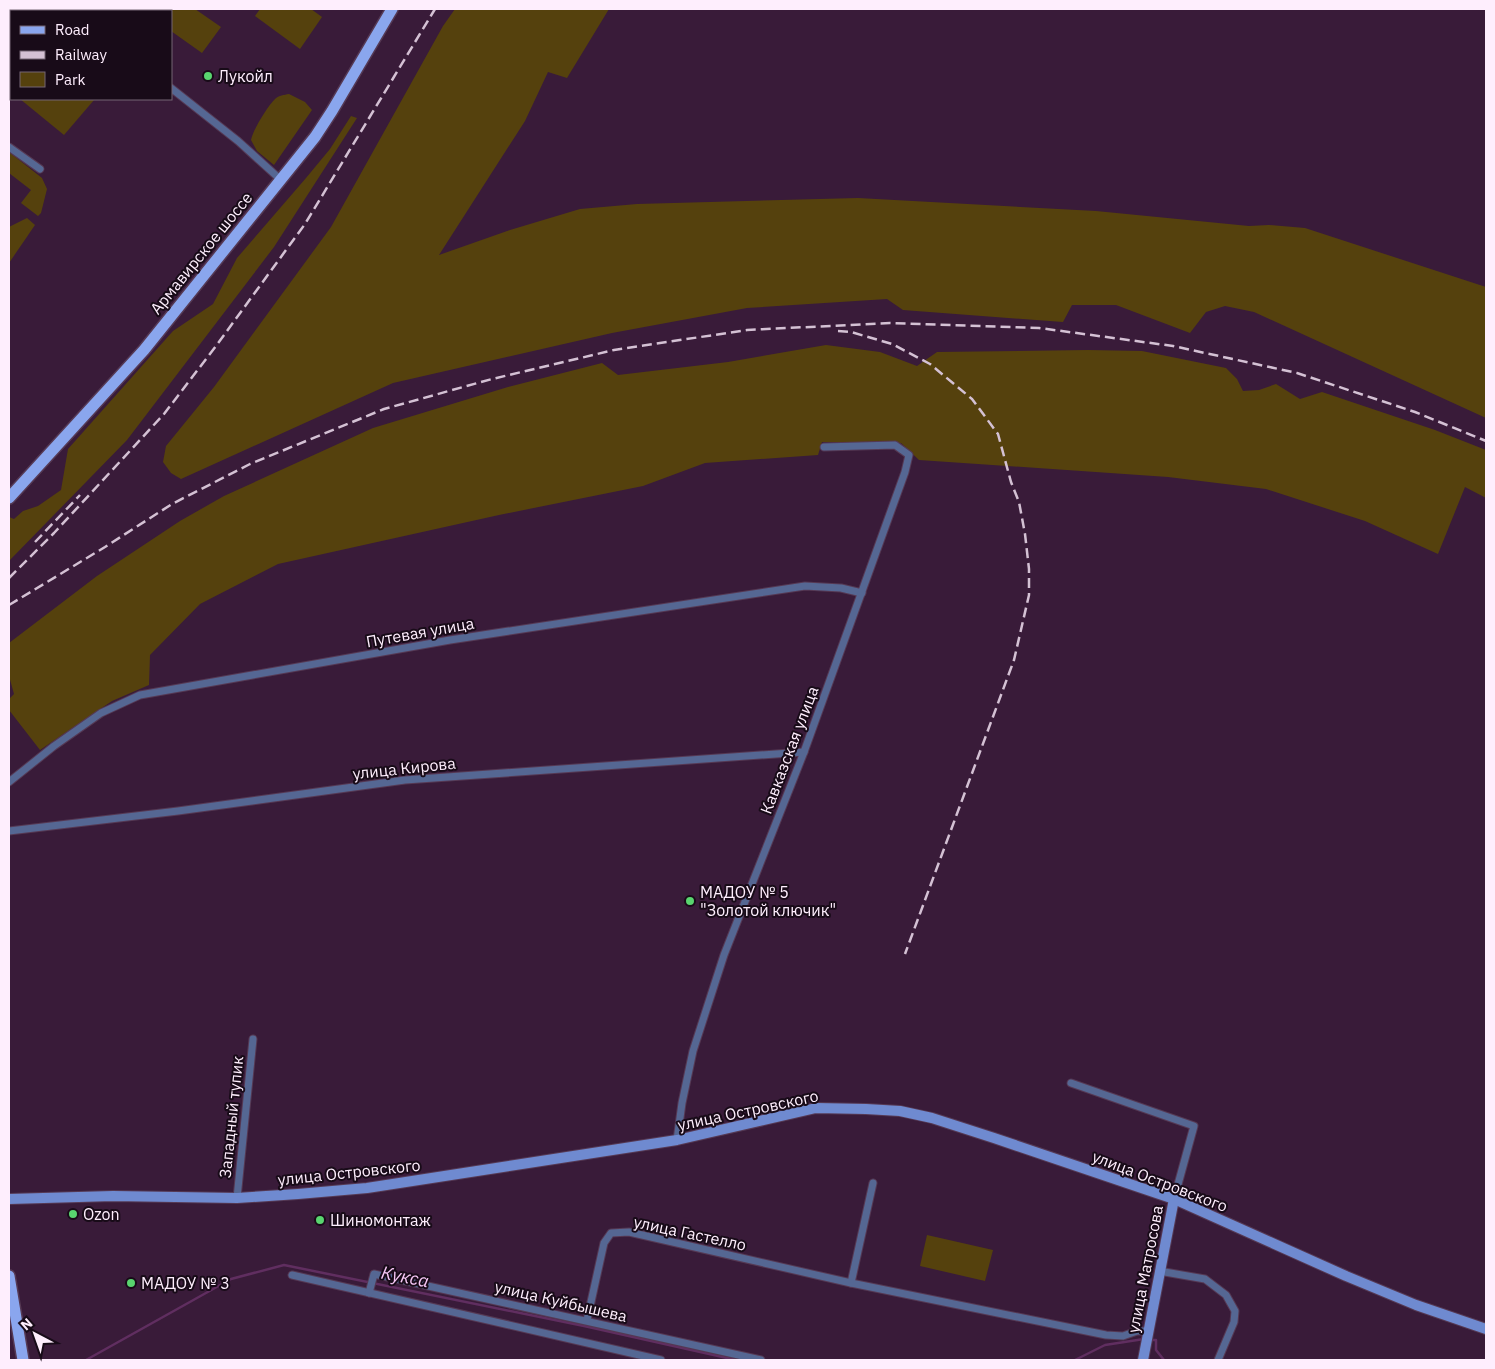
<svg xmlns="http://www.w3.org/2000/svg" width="1495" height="1369" font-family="'IBM Plex Sans',sans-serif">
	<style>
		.green { fill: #55410d }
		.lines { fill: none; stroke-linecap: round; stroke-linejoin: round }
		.stream { stroke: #602e60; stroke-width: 2.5 }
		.street-casing { stroke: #553954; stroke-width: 9 }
		.secondary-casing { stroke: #553954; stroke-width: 12 }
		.primary-casing { stroke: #553954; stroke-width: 14 }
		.street { stroke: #556793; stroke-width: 7 }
		.secondary { stroke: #6f8ad0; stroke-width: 10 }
		.primary { stroke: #8aa6ee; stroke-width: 11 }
		.rail { stroke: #d4c1d4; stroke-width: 2.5; stroke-dasharray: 10 5; stroke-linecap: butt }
		.poi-dot { fill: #59d56f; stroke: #180b18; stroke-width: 2 }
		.labels { text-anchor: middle; stroke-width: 4; stroke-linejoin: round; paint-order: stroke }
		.poi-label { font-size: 16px; fill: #feeefd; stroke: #180b18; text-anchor: start }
		.street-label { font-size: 16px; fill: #feeefd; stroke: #180b18 }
		.water-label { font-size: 18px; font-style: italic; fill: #f7c8f6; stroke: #180b18 }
	</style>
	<rect width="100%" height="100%" fill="#391b39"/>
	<g class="green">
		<polygon points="139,9 195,9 221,27 202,53 171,31 171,11 143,11"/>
		<polygon points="260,9 311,9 322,17 300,49 255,16"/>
		<polygon points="455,9 609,9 567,78 548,72 525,121 439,255 510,230 580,209 637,204 858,198 1096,211 1249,226 1269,225 1305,228 1486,287 1486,418 1254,312 1225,306 1206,312 1190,333 1116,305 1072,305 1063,322 903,310 887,299 747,308 612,333 393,383 181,479 171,473 163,462 166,446 214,387 331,227 443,26"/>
		<polygon points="11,21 11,91 9,89 9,25"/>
		<path d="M289,94L305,102L312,110L274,165L257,151L251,140C253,130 267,107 275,99C279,95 284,95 289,94Z"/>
		<polygon points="20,99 92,99 94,100 64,135"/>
		<polygon points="351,116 357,118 274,247 127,440 9,561 9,517 14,519 23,511 38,506 61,490 68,449 173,331 213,304 237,258 306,178 330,149"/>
		<polygon points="9,152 42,178 47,189 41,213 38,216 21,203 31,190 9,173"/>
		<polygon points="27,218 35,225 9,263 9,227"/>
		<polygon points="826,345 880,352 917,366 937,352 1088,350 1142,351 1226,368 1237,379 1243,391 1259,390 1276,384 1300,399 1322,392 1435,430 1486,450 1486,498 1465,487 1438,554 1365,521 1266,489 1168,477 919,460 901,443 822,442 818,455 705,463 643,486 499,515 278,564 200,604 150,655 149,685 112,701 40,750 9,710 9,699 14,694 9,676 9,643 97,576 180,521 224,496 373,428 508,387 602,363 618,375 728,362"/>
		<polygon points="927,1235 993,1250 985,1281 920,1266"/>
	</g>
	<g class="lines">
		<g class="stream">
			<polyline points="1150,1340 1156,1340 1156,1350 1164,1360"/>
			<polyline points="86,1360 231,1279 284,1265 584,1326 736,1360"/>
			<polyline points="1075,1360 1105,1345 1144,1339"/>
		</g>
		<defs>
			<g id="street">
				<polyline points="71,9 74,11"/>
				<polyline points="171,88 238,141 281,180"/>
				<polyline points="9,147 40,169"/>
				<polyline points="9,782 54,746 101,713 140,695 450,640 805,586 841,588 862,593"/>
				<polyline points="9,831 178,811 405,780 804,752"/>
				<polyline points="1071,1083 1194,1126 1174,1199"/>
				<polyline points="677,1140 682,1103 693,1051 724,955 804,752 905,472 909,455 895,445 824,447"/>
				<polyline points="237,1198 253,1039"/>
				<polyline points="1159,1271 1205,1279 1226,1295 1235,1311 1234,1322 1218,1360"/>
				<polyline points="292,1275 661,1360"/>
				<polyline points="851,1283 873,1183"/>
				<polyline points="369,1293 374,1274 761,1360"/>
				<polyline points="587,1320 604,1243 611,1233 629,1232 851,1283 1106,1335 1123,1336 1137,1331 1149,1331"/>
			</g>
			<g id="secondary">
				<polyline points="9,1199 113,1196 237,1198 298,1194 367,1188 677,1140 816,1108 866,1109 900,1111 932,1118 994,1138 1174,1199 1346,1276 1416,1305 1486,1329"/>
				<polyline points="1143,1360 1174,1199"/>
			</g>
			<g id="primary">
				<polyline points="9,498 144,350 315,137 332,111 392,9"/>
				<polyline points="9,1276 23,1360"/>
			</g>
		</defs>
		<use href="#street" class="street-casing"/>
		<use href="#secondary" class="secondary-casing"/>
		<use href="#primary" class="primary-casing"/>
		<use href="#street" class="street"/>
		<use href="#secondary" class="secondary"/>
		<use href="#primary" class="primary"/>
		<g class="rail">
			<polyline points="838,331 851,332 892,344 930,364 972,399 998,434 1011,482 1019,502 1025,534 1029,569 1029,595 1014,660 905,954"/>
			<polyline points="35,542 80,495"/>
			<polyline points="9,578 54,533 164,414 216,346 305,224 435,9"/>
			<polyline points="9,605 105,547 172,504 250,464 384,409 492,379 614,350 747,330 890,323 1039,328 1173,346 1297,373 1415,412 1486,441"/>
		</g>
	</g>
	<g class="poi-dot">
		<circle cx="208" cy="76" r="5"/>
		<circle cx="690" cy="901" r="5"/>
		<circle cx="73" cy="1214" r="5"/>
		<circle cx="320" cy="1220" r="5"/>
		<circle cx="131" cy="1283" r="5"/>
	</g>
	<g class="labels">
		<g class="poi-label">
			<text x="218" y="82">Лукойл</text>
			<text x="700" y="898">МАДОУ № 5<tspan x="700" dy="18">"Золотой ключик"</tspan></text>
			<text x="83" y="1220">Ozon</text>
			<text x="330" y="1226">Шиномонтаж</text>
			<text x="141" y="1289">МАДОУ № 3</text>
		</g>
		<g class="street-label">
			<text transform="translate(201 253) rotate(-51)" y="6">Армавирское шоссе</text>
			<text transform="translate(420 632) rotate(-10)" y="6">Путевая улица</text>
			<text transform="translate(789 750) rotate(-69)" y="6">Кавказская улица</text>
			<text transform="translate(404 768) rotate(-6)" y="6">улица Кирова</text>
			<text transform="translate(748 1110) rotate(-12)" y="6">улица Островского</text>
			<text transform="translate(231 1117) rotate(-84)" y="6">Западный тупик</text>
			<text transform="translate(349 1172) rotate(-6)" y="6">улица Островского</text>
			<text transform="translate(1160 1181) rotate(21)" y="6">улица Островского</text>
			<text transform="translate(690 1233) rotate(12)" y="6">улица Гастелло</text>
			<text transform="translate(1145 1269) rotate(-79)" y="6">улица Матросова</text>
			<text transform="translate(561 1301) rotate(13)" y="6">улица Куйбышева</text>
		</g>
		<g class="water-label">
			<text transform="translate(405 1277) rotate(11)" y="6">Кукса</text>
		</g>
	</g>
	<rect width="1495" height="1369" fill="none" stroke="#feeefd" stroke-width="20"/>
	<rect x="10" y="10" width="162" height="90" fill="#180b18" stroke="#746674"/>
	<rect x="20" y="26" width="25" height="8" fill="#8aa6ee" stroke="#746674"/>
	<text x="55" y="35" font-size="15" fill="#feeefd">Road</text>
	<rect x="20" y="51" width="25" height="8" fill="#d4c1d4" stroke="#746674"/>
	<text x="55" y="60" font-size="15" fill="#feeefd">Railway</text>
	<rect x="20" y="72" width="25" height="15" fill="#55410d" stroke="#746674"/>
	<text x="55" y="85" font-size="15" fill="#feeefd">Park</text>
	<g transform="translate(35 1334) rotate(319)" stroke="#180b18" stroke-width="4" paint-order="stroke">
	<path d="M0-4L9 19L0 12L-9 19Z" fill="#feeefd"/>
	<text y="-8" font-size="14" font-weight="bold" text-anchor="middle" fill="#feeefd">N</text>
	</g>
</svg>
